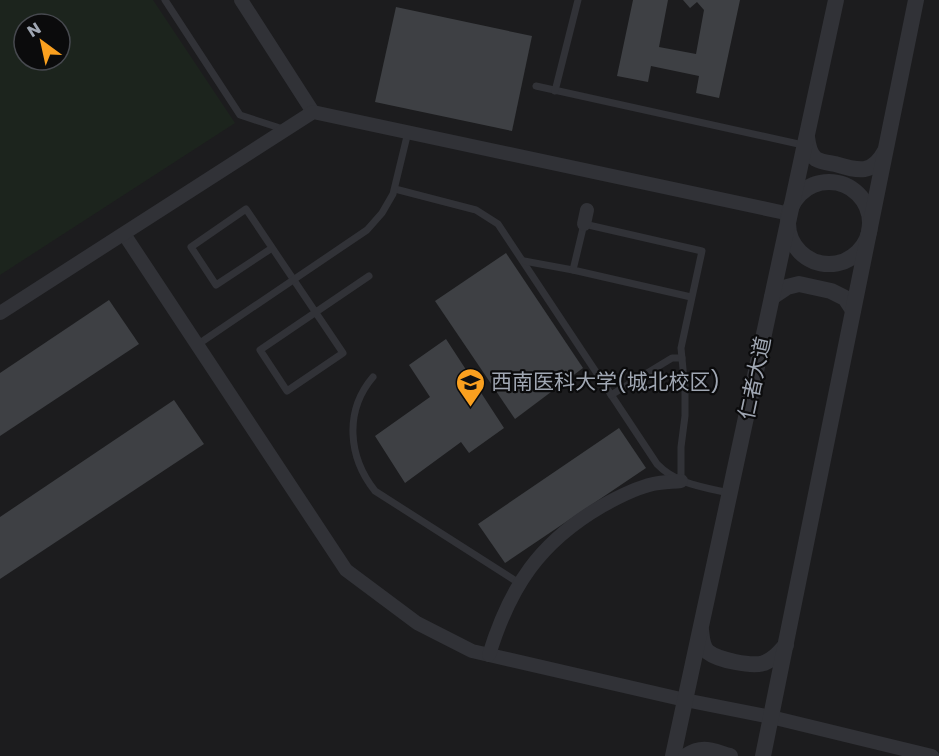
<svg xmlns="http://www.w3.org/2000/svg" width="939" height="756" font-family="Poppins,'Noto Sans SC',sans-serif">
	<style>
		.built { fill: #1c1c1e; fill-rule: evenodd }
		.green { fill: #1c241d; fill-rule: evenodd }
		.building { fill: #3e4044 }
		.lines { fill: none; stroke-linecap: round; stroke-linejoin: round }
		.service { stroke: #313237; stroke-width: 7 }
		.minor { stroke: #313237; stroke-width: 14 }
		.tertiary { stroke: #313237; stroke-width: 16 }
		.labels { text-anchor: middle; stroke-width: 4.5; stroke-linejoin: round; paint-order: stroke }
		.street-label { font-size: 21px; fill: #a0a7b3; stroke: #0b0b0c }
		.poi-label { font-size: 21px; fill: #a0a7b3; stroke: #0b0b0c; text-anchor: start }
	</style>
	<rect width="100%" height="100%" fill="#101011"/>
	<path class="built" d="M0,0H939V756H0ZM24,24H60V60H24Z"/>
	<path class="green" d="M0,0H153L235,123L0,275ZM24,24H60V60H24Z"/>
	<g class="building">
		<polygon points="633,0 668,0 659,47 696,54 704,10 697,2 690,8 683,0 740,0 719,98 696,93 699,76 651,66 648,82 617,76"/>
		<polygon points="396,7 532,36 512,131 375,102"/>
		<polygon points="506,253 583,368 515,419 435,301"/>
		<polygon points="109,300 139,344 0,436 0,373"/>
		<polygon points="446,339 504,428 469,453 461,442 405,483 375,436 430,397 409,365"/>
		<polygon points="174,400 204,444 0,579 0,517"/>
		<polygon points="619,428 646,468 505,563 478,524"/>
	</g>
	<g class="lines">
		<g class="service">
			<polyline points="165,0 240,115 283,129"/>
			<polyline points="536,86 803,145"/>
			<polyline points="555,91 578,0"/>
			<path d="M395,189L476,210L498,224L657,464C676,484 703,487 729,493"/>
			<path d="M272,248L216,285L191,247L246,209C278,257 311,305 343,353L287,391L260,350L369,276"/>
			<polyline points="524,261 573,270"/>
			<polyline points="197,345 367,230 382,213 393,194 408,132"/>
			<path d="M373,377C344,411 348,457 375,491L519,583"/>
			<polyline points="611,395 672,358 682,358"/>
			<polyline points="681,481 681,447 685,416 685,390 681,348 702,251 584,224 573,270 691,297"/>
		</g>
		<g class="minor">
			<polyline points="241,0 313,112"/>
			<polyline points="584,224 587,210"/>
			<polyline points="124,234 346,570 417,623 472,651 685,700 771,717 932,756"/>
			<polyline points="0,313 313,112 790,214"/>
			<path d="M489,655C510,586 540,542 602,506C618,497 635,488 653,484C662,482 672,482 681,481"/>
		</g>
		<g class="tertiary">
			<path d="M807,137C808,145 809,154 816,159C821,162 830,163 835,164C859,171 872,175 885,151"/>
			<circle cx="829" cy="223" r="41"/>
			<polyline points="772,297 787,287 799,284 831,291 845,298 853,310"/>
			<path d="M701,630C702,638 702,647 708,652C718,660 752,667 764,663C774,659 779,653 786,645"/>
			<polyline points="673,756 836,0"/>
			<path d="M686,756C703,745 712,751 730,756"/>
			<polyline points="763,756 916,0"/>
		</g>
	</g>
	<defs>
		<symbol id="university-pin" viewBox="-11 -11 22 30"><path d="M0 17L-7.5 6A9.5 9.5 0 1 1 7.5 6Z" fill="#faa01f" stroke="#0b0b0c"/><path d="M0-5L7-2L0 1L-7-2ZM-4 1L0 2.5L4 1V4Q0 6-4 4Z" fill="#111"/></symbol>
	</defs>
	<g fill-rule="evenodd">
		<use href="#university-pin" x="454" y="366" width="33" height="45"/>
	</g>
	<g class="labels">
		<g class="street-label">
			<text transform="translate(755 378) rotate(-78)" y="7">仁者大道</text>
		</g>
		<g class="poi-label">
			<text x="491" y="389">西南医科大学(城北校区)</text>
		</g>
	</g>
	<g transform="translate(42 42) rotate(327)"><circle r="28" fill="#0b0b0c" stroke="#47494f" stroke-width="1.5"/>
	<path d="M0-4.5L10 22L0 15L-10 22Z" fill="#faa01f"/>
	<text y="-9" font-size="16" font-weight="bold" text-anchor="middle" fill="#a0a7b3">N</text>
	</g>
</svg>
